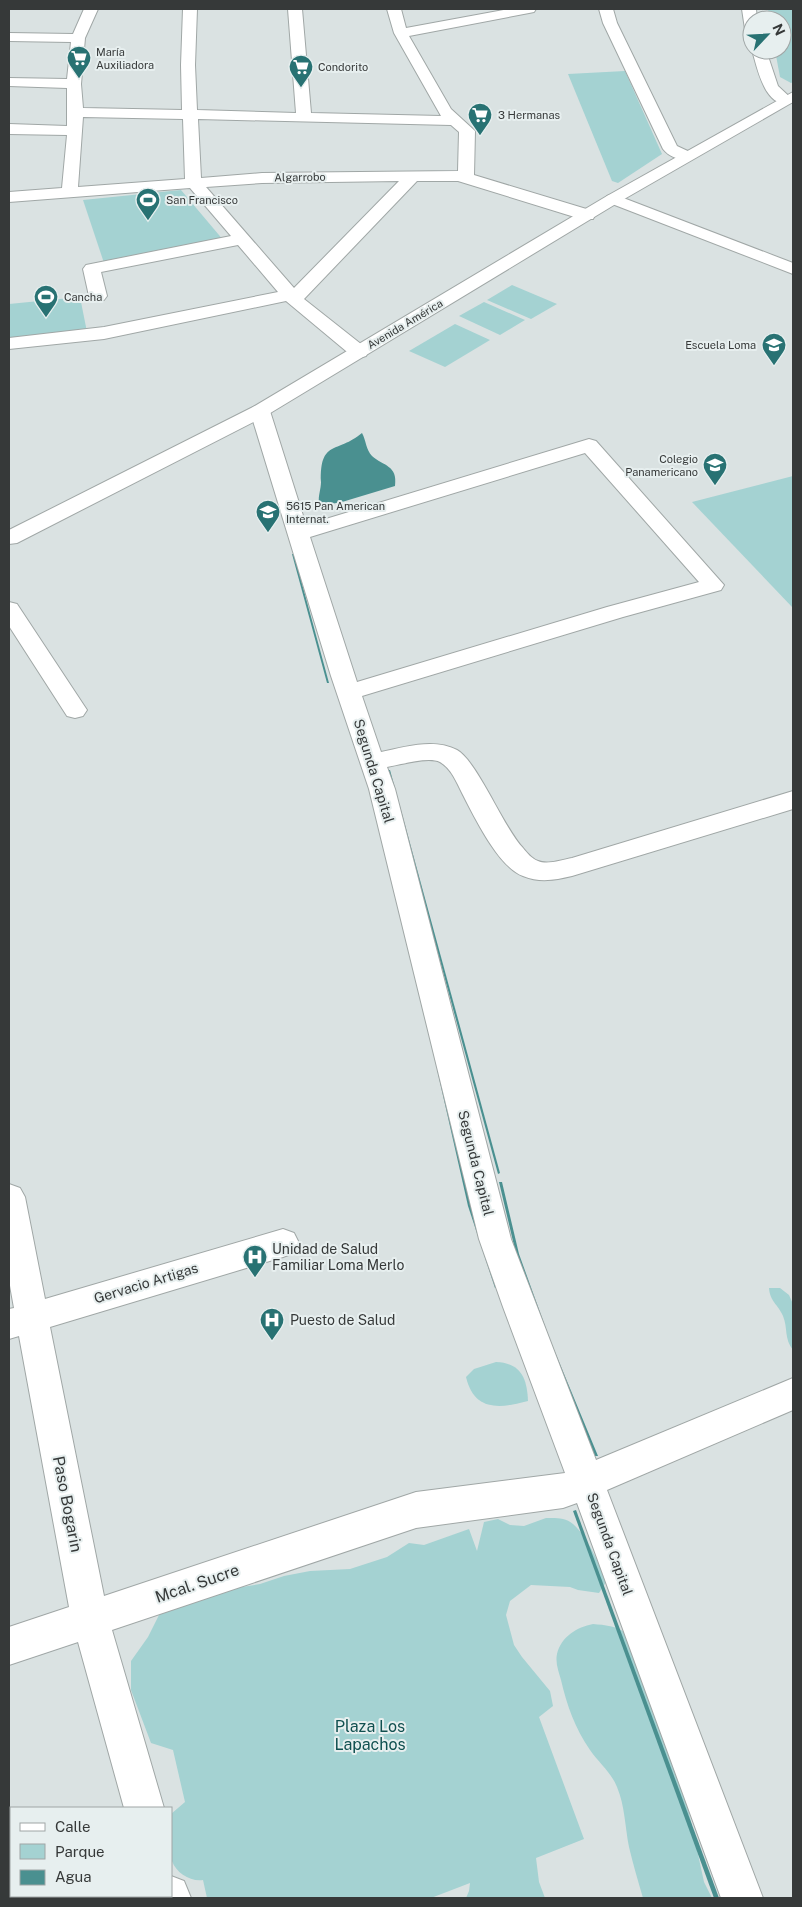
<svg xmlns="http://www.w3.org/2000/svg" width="802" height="1907" font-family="'Public Sans',sans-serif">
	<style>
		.green { fill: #a4d2d2 }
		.water { fill: #4a9090 }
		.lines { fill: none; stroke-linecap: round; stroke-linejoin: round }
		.minor-casing { stroke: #a0a7a6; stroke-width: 2 }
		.major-casing { stroke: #a0a7a6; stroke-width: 2 }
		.minor { fill: #fff; fill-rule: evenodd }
		.major { fill: #fff; fill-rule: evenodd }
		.labels { text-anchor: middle; stroke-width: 4; stroke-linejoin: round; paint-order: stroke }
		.far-poi-label { font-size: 11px; fill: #363939; stroke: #e7efef; text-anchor: start }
		.far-street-label { font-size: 11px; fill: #363939; stroke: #e7efef }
		.street-label { font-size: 14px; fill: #363939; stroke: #e7efef }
		.poi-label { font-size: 14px; fill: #363939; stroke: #e7efef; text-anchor: start }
		.near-street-label { font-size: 16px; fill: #363939; stroke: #e7efef }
		.near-park-label { font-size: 16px; fill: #105050; stroke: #e7efef }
	</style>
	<rect width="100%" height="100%" fill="#dae2e2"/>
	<g class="green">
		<polygon points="768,9 793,9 793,82 791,83 780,77 775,50 782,50 782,20 770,20"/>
		<polygon points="625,71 662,154 618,183 612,181 568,74"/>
		<polygon points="181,190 224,241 104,263 83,200"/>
		<polygon points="512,285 557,304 531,319 487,300"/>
		<polygon points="80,297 87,332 9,340 9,304"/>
		<polygon points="484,302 525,320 500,335 459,316"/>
		<polygon points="455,324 490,340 445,367 409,351"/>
		<polygon points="793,476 793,608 692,502"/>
		<path d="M769,1288H780L789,1295L793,1304V1350C784,1339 788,1328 783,1316C778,1304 770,1302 769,1288Z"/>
		<path d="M496,1362C521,1363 527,1378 528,1401C499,1409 474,1411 466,1377L474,1369Z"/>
		<path d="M546,1518C555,1518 565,1517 573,1524C587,1536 600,1565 606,1582L599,1593L578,1590L570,1587L531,1585L510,1601L506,1615L514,1645L522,1657L550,1691L553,1706L539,1717L584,1839L536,1858L539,1882L545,1898H466L469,1891L470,1883L431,1898H207L203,1880C191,1882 176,1873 172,1861C168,1851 171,1826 171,1814L185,1802L173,1750L151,1743L131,1690V1661L148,1637L161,1611L236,1588L260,1584L284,1576L310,1571L350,1569L387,1557L409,1543L424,1545L469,1529L477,1551L484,1522L498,1519L510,1525L524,1526Z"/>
		<path d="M593,1624C605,1625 616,1626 626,1633L686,1799L704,1882L712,1898H643C638,1881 633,1864 629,1847C625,1827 625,1806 617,1787C611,1772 599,1763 590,1750C575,1728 567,1706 561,1680C559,1672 555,1663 557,1654C561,1637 577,1627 593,1624Z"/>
	</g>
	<g class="water">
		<path d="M362,433C366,440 366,450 372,456C383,466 398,465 395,486L342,502L325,505L319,502C318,496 321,489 321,482C320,439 337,454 362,433Z"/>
		<polygon points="292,554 294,554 329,683 327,683"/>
		<polygon points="388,770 390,770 500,1173 498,1174"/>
		<polygon points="437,1069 439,1069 498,1287 495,1288 468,1206"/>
		<polygon points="499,1182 502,1182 519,1254 550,1340 598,1456 595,1456 547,1341 516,1254"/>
		<polygon points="576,1510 719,1898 714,1898 573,1511"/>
	</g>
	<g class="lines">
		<defs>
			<g id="minor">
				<path d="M84,9H98L85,38L81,84L83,108L182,110L181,65L183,9H197L195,65L197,110L296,113L288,9H302L311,113L441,116L394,33L387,9H401L406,28L509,9H536L534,12L529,13L409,36L451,109L475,131L474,175L593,211L595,215L593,219H581L458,181H417L304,299L366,348L368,352L366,356L359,358L352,356L286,301L104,339L9,349V338L104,327L278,292L238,245L101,272L107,296L104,300L98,301L92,300L89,296L83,269L86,265L231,236L190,188L9,202V192L62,188L67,135L9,134V124L67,126V88L9,86V78L67,79L71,42L9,41V33L73,34ZM83,117L183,119L185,179L78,187ZM198,119L451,125L459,132L458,171L262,173L201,178ZM399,181L294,288L206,187L262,183Z"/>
				<path d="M599,9H613L617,23L677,146L692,153L694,156L692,159C682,162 669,157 663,149L603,23Z"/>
				<polygon points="742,9 756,9 757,20 752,20 752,33 745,29"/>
				<path d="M752,50H766L778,86L793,100L791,103C765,110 757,67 752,50Z"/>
				<polygon points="613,194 793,263 793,274 607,202 605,199 607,196"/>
				<path d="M260,405L267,407L270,411L306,525L589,439L596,441L724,585L721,590L623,617L362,696L381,752C405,747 434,738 457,750C477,761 503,827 523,848C527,853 532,859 538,861C547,865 562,860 572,858L793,791V809L572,876C555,880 540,883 523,876C498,867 474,816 462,793C457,783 451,768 440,762C428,756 400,765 387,767L395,789L511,1239L596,1460L793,1378V1410L607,1490L763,1898H721L577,1503L563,1508L416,1528L112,1630L164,1808H124L78,1642L9,1665V1627L69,1607L19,1336L9,1339V1309L14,1308L9,1280V1184L20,1188L25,1197L45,1299L283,1229L294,1233L299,1243L294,1253L283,1257L50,1327L104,1596L416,1492L565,1473L503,1307L479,1239L369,789L331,676L250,411L253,407ZM585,453L699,582L607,607L357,682L310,537Z"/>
				<polygon points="9,602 17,604 83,704 87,710 83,716 75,718 67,716 9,626"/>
				<polygon points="171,1876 184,1881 191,1898 149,1898 148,1896 171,1896"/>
			</g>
			<polygon id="major" points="793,92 793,102 619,202 267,415 17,543 9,544 9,530 253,407 607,196"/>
		</defs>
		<use href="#minor" class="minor-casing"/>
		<use href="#major" class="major-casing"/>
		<use href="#minor" class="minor"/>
		<use href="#major" class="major"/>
	</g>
	<defs>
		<symbol id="supermarket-pin" viewBox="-11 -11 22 30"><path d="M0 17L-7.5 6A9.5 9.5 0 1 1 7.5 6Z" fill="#287273" stroke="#e7efef"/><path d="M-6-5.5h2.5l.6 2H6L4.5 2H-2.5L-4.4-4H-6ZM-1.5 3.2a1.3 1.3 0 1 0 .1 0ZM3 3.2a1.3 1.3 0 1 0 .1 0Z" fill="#fff"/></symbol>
		<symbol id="stadium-pin" viewBox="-11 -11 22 30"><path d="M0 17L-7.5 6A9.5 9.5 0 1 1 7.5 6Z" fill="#287273" stroke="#e7efef"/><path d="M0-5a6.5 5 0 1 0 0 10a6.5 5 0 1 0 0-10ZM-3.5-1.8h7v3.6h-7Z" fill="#fff"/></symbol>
		<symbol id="school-pin" viewBox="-11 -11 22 30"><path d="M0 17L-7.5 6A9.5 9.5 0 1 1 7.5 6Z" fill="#287273" stroke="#e7efef"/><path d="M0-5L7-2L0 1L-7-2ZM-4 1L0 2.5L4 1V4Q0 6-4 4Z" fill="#fff"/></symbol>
		<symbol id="hospital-pin" viewBox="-11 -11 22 30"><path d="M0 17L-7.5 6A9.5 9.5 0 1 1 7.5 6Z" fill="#287273" stroke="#e7efef"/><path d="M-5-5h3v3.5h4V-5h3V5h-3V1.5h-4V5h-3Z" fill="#fff"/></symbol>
	</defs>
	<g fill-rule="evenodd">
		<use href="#supermarket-pin" x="65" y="44" width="28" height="38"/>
		<use href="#supermarket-pin" x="287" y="53" width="28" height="38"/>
		<use href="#supermarket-pin" x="466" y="101" width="28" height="38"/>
		<use href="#stadium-pin" x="134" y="186" width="28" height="38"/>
		<use href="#stadium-pin" x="32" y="283" width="28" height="38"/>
		<use href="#school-pin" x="760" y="331" width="28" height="38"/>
		<use href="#school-pin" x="701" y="451" width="28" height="38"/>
		<use href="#school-pin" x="254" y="498" width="28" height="38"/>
		<use href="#hospital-pin" x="241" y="1243" width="28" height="38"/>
		<use href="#hospital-pin" x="258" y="1306" width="28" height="38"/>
	</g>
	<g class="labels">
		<g class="far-poi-label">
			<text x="96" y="56">María<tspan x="96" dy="13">Auxiliadora</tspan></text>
			<text x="318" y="71">Condorito</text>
			<text x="498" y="119">3 Hermanas</text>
			<text x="166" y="204">San Francisco</text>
			<text x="64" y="301">Cancha</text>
			<text x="756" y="349" text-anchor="end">Escuela Loma</text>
			<text x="698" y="463" text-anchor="end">Colegio<tspan x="698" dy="13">Panamericano</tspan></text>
			<text x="286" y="510">5615 Pan American<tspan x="286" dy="13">Internat.</tspan></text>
		</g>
		<g class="far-street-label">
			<text transform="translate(300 177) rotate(-1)" y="4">Algarrobo</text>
			<text transform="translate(405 324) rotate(-31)" y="4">Avenida América</text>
		</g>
		<g class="street-label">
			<text transform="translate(374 771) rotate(73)" y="5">Segunda Capital</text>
			<text transform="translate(476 1163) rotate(76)" y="5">Segunda Capital</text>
			<text transform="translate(146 1283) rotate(-17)" y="5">Gervacio Artigas</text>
			<text transform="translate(610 1544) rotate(70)" y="5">Segunda Capital</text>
		</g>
		<g class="poi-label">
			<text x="272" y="1254">Unidad de Salud<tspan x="272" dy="16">Familiar Loma Merlo</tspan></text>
			<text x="290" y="1325">Puesto de Salud</text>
		</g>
		<g class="near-street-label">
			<text transform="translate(68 1504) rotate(79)" y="6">Paso Bogarin</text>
			<text transform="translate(197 1583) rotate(-19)" y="6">Mcal. Sucre</text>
		</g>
		<g class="near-park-label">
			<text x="370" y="1732">Plaza Los<tspan x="370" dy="18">Lapachos</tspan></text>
		</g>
	</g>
	<rect width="802" height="1907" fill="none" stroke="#363939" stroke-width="20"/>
	<rect x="10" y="1807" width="162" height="90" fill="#e7efef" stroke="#a0a6a6"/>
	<rect x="20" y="1823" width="25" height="8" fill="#ffffff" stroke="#a0a6a6"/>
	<text x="55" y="1832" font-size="15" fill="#363939">Calle</text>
	<rect x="20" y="1844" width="25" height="15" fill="#a4d2d2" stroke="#a0a6a6"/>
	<text x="55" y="1857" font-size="15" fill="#363939">Parque</text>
	<rect x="20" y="1870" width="25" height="15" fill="#4a9090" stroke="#a0a6a6"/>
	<text x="55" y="1882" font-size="15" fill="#363939">Agua</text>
	<g transform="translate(767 35) rotate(65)"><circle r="24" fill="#e7efef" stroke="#a0a6a6"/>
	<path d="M0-4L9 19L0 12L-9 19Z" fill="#287273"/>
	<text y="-8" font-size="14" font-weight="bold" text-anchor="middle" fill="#363939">N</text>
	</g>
</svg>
